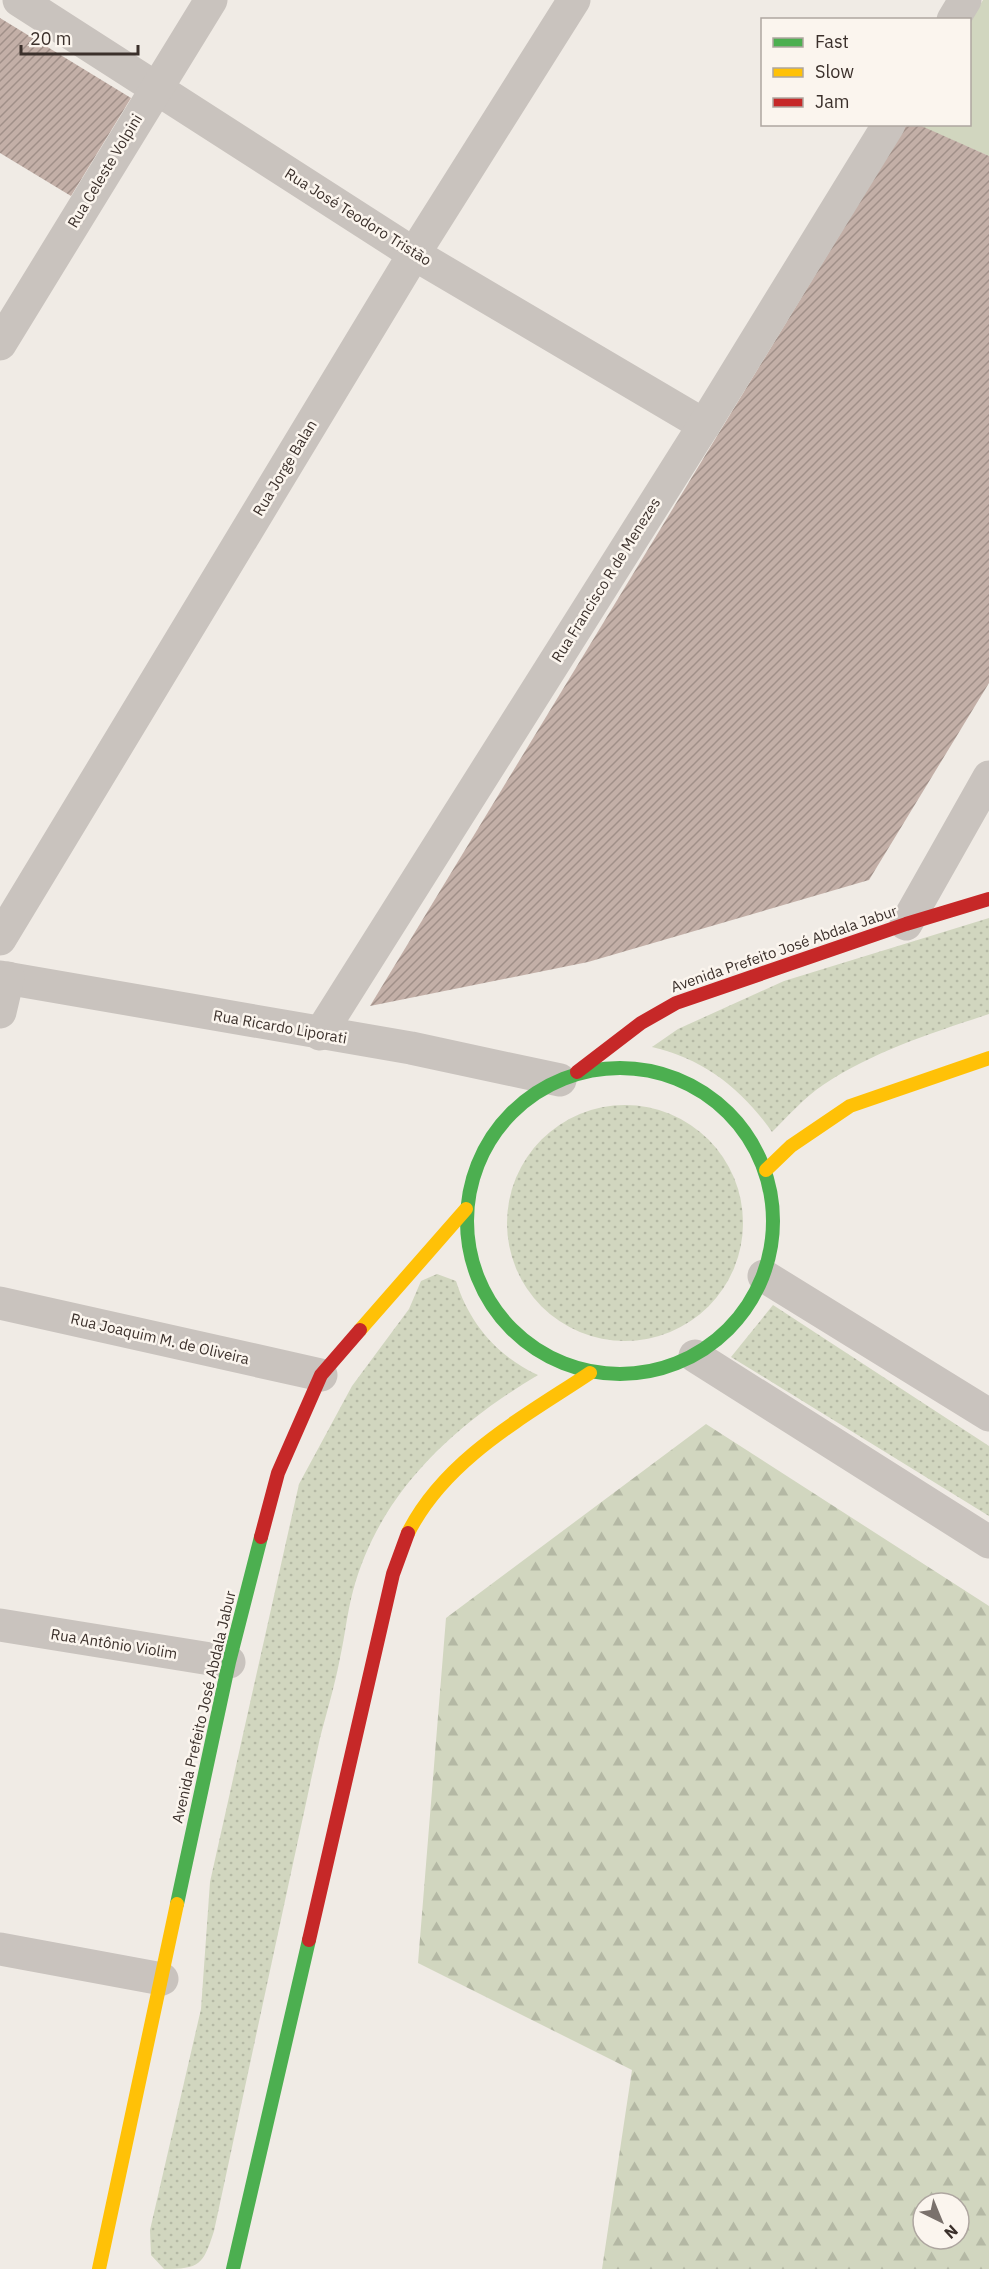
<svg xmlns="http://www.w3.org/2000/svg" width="989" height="2269" font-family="'IBM Plex Sans',sans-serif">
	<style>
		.grass { fill: url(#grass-dots) }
		.forest { fill: url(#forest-firs); fill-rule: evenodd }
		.park { fill: #d1d6bf }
		.building { fill: url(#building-hatch) }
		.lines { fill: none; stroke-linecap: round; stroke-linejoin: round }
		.street { stroke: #c9c3be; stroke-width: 33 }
		.fast { stroke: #4caf50; stroke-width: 14 }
		.slow { stroke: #ffc107; stroke-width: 14 }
		.jam { stroke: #c62828; stroke-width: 14 }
		.labels { text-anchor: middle; stroke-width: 5; stroke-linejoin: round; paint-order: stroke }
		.street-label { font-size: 15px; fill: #3b302b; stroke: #fbf5ee }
	</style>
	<defs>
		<pattern id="grass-dots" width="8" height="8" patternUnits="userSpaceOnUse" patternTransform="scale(1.5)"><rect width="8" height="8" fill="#d1d6bf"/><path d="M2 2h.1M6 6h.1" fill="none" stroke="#b4b8a4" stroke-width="1.8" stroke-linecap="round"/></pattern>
		<pattern id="forest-firs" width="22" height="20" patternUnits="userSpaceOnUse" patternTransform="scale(1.5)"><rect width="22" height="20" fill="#d1d6bf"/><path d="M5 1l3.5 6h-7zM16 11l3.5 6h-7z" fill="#b4b8a4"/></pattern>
		<pattern id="building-hatch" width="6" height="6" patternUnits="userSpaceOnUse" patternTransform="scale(1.5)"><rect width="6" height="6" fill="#c3afa7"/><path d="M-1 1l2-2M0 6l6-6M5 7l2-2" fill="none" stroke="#a08f88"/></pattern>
	</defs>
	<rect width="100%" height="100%" fill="#f0ebe5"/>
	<g class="grass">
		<path d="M989,918V1014C932,1033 874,1051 823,1085C804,1098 788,1116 772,1132C742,1089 704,1059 652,1047L678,1029L784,981Z"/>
		<circle cx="625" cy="1223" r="118"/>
		<path d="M437,1274L456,1281C469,1323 498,1357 538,1375C454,1425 379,1493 353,1591C347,1613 345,1636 340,1658C335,1685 327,1711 320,1738L214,2231C203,2265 200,2269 164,2269L151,2255L150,2230L201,2009L210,1882L299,1484L352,1386L409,1309L421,1281Z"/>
		<polygon points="773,1305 989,1446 989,1516 731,1357"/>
	</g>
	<path class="forest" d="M706,1424L989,1606V2269H602L632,2070L418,1963L446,1618ZM923,2203H959V2239H923Z"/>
	<polygon class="park" points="983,0 989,0 989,156 917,125 970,124 970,22"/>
	<g class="building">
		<polygon points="0,18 131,98 71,196 0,153"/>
		<polygon points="907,124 917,124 989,156 989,683 869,880 588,962 370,1006"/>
	</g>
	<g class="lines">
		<g class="street">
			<polyline points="19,0 414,254 704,425"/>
			<polyline points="953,20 965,0"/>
			<polyline points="0,344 211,0"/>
			<polyline points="906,924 989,777"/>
			<polyline points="0,939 414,254 574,0"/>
			<polyline points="0,977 411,1048 560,1080"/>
			<polyline points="0,1012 8,978"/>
			<polyline points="320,1034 704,425 889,124"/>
			<polyline points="764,1276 989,1415"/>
			<polyline points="0,1303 321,1375"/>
			<polyline points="695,1356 989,1542"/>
			<polyline points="0,1625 229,1662"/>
			<polyline points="0,1949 162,1979"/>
		</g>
		<g class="fast">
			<circle cx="620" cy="1221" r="153"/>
			<polyline points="177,1904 229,1662 261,1537"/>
			<polyline points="233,2269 309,1940"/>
		</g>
		<g class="slow">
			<polyline points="766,1170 791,1146 850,1106 989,1058"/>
			<polyline points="360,1330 466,1209"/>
			<path d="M408,1533C445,1459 524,1417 590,1373"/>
			<polyline points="99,2269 177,1904"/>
		</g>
		<g class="jam">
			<polyline points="577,1072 641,1023 676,1003 906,924 989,899"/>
			<polyline points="261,1537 278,1473 321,1375 360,1330"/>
			<polyline points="309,1940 393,1574 408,1533"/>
		</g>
	</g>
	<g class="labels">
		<g class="street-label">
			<text transform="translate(105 171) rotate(-59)" y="5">Rua Celeste Volpini</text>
			<text transform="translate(358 217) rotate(32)" y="5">Rua José Teodoro Tristão</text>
			<text transform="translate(285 468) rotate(-59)" y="5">Rua Jorge Balan</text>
			<text transform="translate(606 580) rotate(-58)" y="5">Rua Francisco R de Menezes</text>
			<text transform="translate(784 949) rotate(-19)" y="5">Avenida Prefeito José Abdala Jabur</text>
			<text transform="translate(280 1027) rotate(10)" y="5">Rua Ricardo Liporati</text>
			<text transform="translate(160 1339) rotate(13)" y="5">Rua Joaquim M. de Oliveira</text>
			<text transform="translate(114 1644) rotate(9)" y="5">Rua Antônio Violim</text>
			<text transform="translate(204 1707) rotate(-77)" y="5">Avenida Prefeito José Abdala Jabur</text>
		</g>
	</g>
	<rect x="761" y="18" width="210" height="108" fill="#fbf5ee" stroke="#aea6a0" stroke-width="1.5"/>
	<rect x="773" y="38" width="30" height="9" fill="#4caf50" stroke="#aea6a0" stroke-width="1.5"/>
	<text x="815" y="48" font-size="18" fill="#3b302b">Fast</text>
	<rect x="773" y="68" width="30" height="9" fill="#ffc107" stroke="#aea6a0" stroke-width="1.5"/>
	<text x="815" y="78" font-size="18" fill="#3b302b">Slow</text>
	<rect x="773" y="98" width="30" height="9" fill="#c62828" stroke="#aea6a0" stroke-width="1.5"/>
	<text x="815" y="108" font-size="18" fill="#3b302b">Jam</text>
	<g transform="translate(941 2221) rotate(137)"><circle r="28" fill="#fbf5ee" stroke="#aea6a0" stroke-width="1.5"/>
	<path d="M0-4.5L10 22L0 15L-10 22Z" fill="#7a716c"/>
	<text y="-9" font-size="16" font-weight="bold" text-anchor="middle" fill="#3b302b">N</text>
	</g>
	<path d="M21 45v9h117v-9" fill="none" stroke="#3b302b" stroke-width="3"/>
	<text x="30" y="45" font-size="18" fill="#3b302b" stroke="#fbf5ee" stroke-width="4.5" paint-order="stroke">20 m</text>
</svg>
